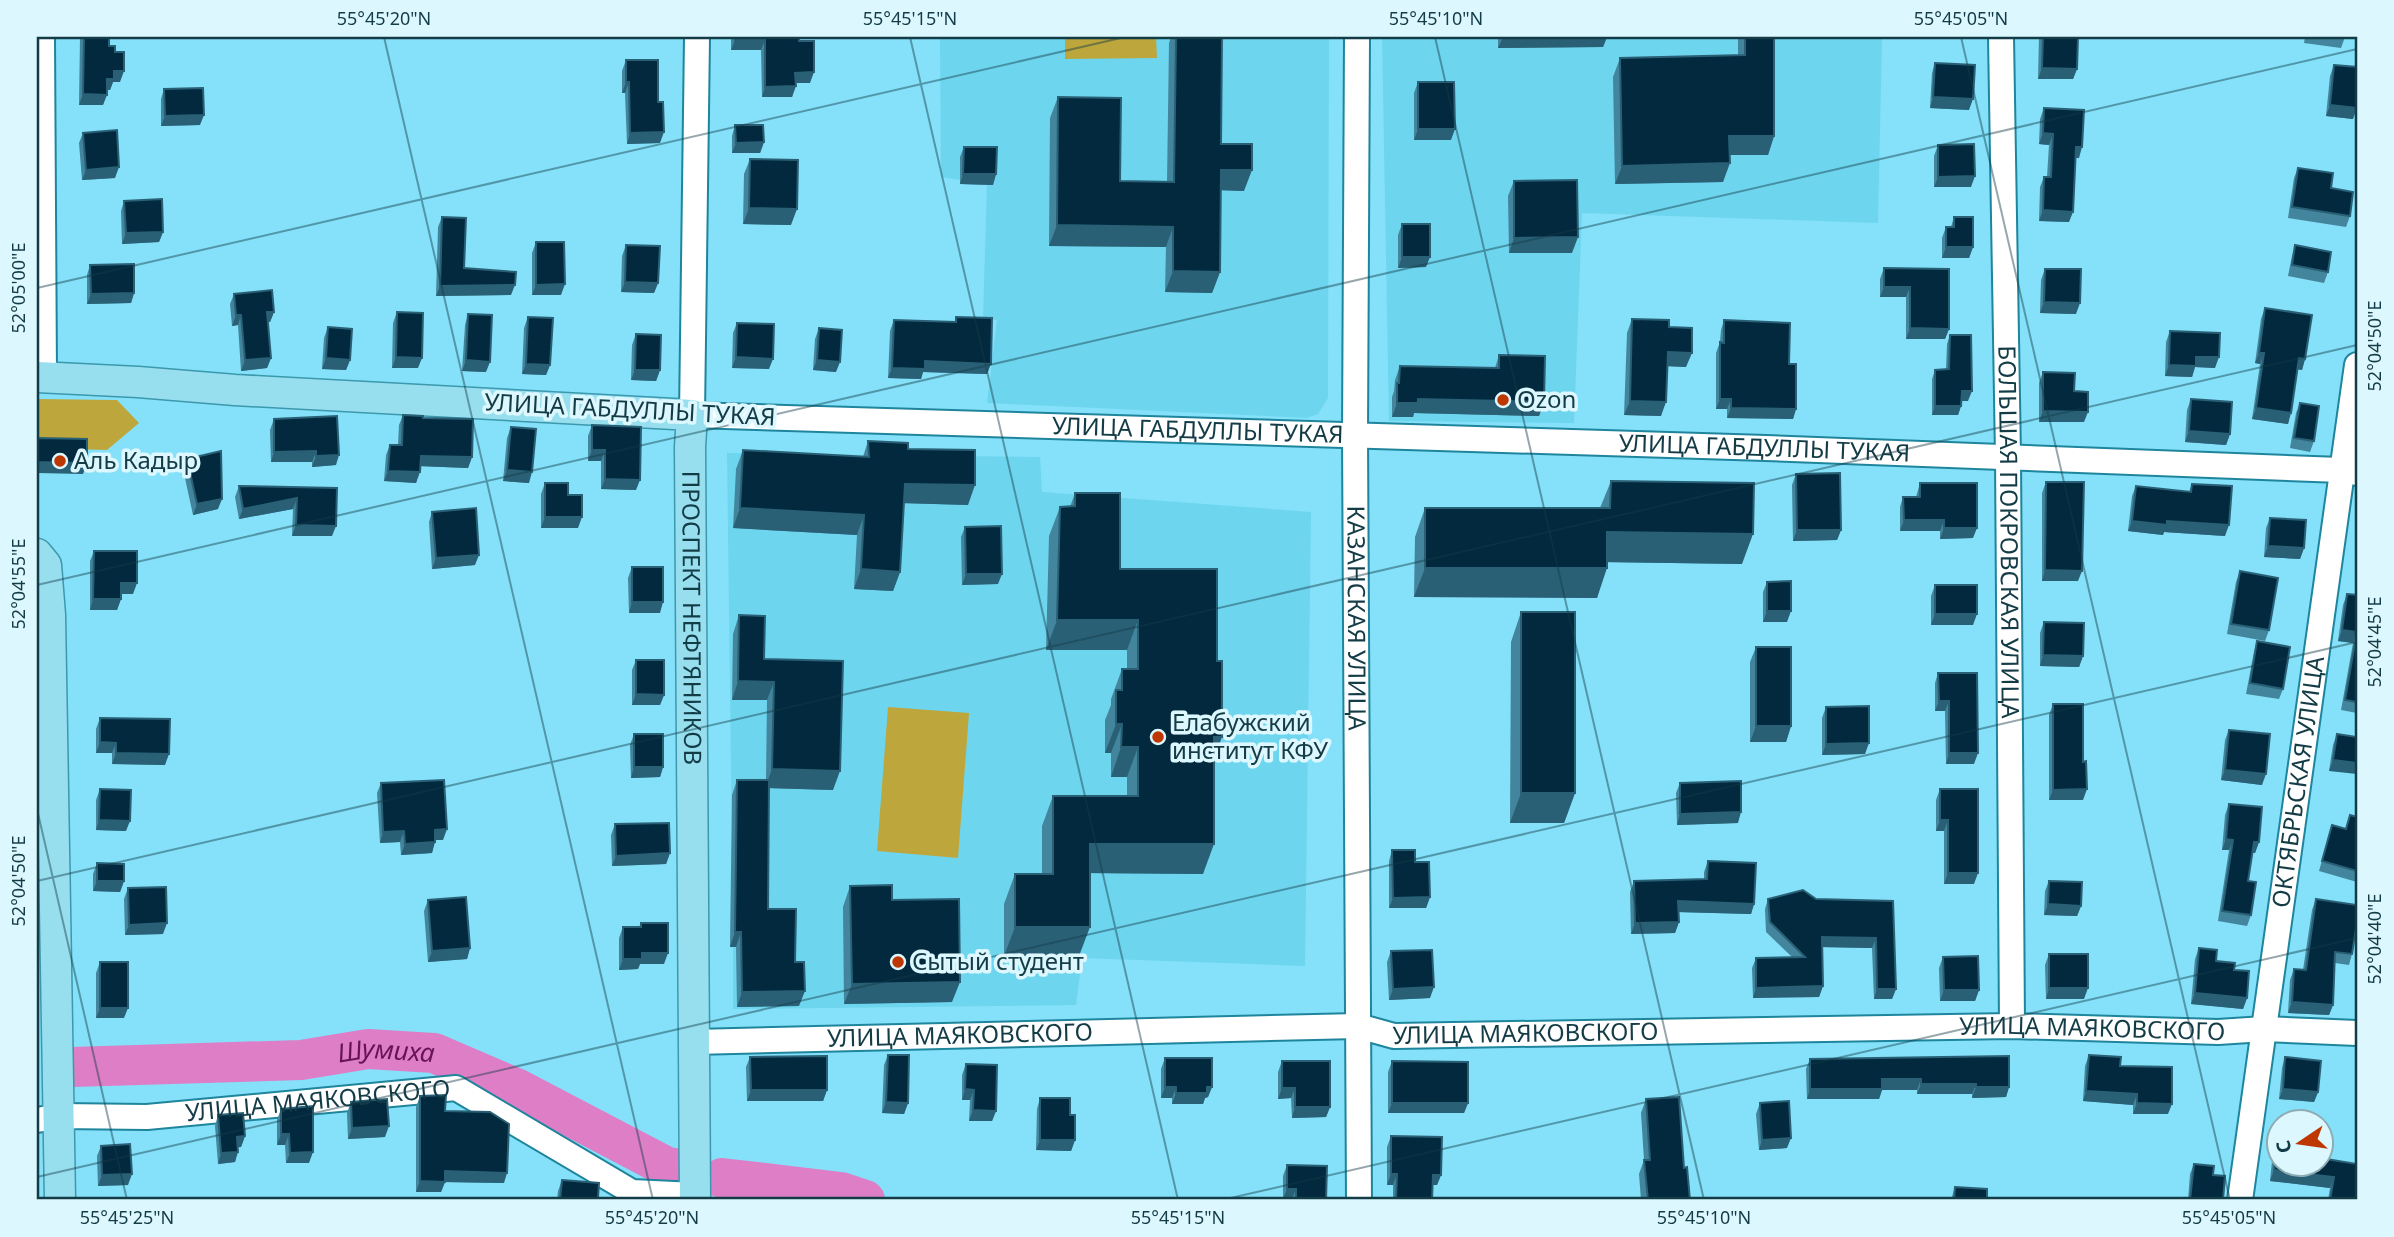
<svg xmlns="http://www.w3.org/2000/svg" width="2394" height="1237" font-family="'Noto Sans',sans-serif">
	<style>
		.built { fill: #6ed5ef }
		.green { fill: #bda63c }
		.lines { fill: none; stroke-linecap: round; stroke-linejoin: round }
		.river { stroke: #dd7ec6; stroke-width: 40 }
		.minor-casing { stroke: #1e859c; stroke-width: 28 }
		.major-casing { stroke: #3c98ad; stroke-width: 33 }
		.minor { stroke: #fff; stroke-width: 24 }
		.major { stroke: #97dfef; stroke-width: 30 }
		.wall { fill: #43859c }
		.shaded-wall { fill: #296076 }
		.building { fill: #02293e; stroke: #296076; stroke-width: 2 }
		.ticks { fill: none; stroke: #143c46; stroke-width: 2; stroke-opacity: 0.45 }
		.poi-dot { fill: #be3600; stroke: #ddf7fe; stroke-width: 2.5 }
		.labels { text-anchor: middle; stroke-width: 7; stroke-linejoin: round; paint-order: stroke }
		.poi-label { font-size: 24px; fill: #143c46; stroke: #ddf7fe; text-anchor: start }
		.street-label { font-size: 24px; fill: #143c46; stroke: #ddf7fe }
		.water-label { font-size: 26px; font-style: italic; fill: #681359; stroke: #ddf7fe }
		.neatline { fill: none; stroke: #143c46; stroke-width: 2.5 }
		.ticks-label { font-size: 18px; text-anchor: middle; fill: #143c46 }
	</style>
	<rect width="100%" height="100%" fill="#84e1f9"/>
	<g class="built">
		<polygon points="940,37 1329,37 1328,398 1318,414 1307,418 987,403 997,320 983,319 987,184 941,177"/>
		<polygon points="1382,37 1882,37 1878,223 1582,213 1574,423 1389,421"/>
		<polygon points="727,453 1040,457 1042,492 1311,512 1305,966 1082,958 1076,1005 733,1009 733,947 730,947 732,843"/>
	</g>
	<g class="green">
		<polygon points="1065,37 1156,37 1157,58 1065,59"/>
		<polygon points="37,399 117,400 139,423 107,450 37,448"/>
		<polygon points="888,707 969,713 958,858 877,851"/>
	</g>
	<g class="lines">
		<g class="river">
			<path id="s1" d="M72,1067L301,1060L368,1049L434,1053L518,1089L667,1167L675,1168"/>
			<polyline points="722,1178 841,1192 865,1200"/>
		</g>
		<defs>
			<g id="minor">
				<polyline points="42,37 44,376"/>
				<path id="s2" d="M697,37L692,415L1766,448L2341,470L2357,473"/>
				<path id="s3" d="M1357,37L1355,435L1359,1200"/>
				<path id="s4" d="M2001,37L2008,457L2012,1026"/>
				<path id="s5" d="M694,1042L1358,1026L1394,1036L2012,1026L2218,1032L2264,1029L2357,1033"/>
				<path id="s6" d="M37,1120L60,1116L147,1117L456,1088L632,1192L695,1195"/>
				<path id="s7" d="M2240,1200L2357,365"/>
			</g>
			<g id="major">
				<path id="s8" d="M37,377L138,382L235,390L692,415L690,447L695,1200"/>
				<polyline points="37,554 46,565 50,615 60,1200"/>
			</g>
		</defs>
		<use href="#minor" class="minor-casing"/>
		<use href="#major" class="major-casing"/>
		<use href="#minor" class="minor"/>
		<use href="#major" class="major"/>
	</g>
	<g class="wall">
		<polygon points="80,37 109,37 109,46 115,52 120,82 113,82 110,90 107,90 103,105 79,105"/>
		<polygon points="731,37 799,37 799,41 810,83 796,83 792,97 762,97 761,50 731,50"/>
		<polygon points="1171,37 1222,37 1221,144 1244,191 1221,190 1220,272 1212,293 1165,292 1166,247 1049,246 1050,118 1058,97 1120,181 1167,182 1169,43"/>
		<polygon points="1498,37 1607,37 1603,47 1498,48"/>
		<polygon points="1738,37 1774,37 1774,136 1768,155 1729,155 1723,182 1615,184 1613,77 1620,58 1738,55"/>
		<polygon points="2039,37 2078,37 2077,69 2073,79 2038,79"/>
		<polygon points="2305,37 2345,37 2341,48 2304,43"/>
		<polygon points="626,60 658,102 660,143 627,144 625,93 622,93 622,71"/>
		<polygon points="1935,63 1969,110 1930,108 1932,73"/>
		<polygon points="2334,65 2353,119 2326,116 2330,76"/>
		<polygon points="1418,82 1451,140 1414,140 1414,93"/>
		<polygon points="164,89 200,125 161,126 161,99"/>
		<polygon points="2044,108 2079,158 2075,158 2069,222 2039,221 2040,187 2044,177 2047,177 2049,145 2039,144 2040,119"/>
		<polygon points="735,125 764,142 760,153 732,153 732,136"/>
		<polygon points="83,133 115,178 82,180 79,143"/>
		<polygon points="1938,145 1971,187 1934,187 1934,156"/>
		<polygon points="964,147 996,174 993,185 960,184 960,157"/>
		<polygon points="750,159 791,225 743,224 744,174"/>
		<polygon points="2298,168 2350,216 2346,227 2288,218 2294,178"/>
		<polygon points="1514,181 1572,253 1509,253 1508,196"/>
		<polygon points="124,201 163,232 159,242 122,244 121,211"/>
		<polygon points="442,217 464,268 511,295 436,296 438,227"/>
		<polygon points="1954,217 1973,247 1969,258 1942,258 1942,238 1946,227 1951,227"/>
		<polygon points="1402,224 1426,267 1398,268 1398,235"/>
		<polygon points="536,242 561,295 532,295 532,253"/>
		<polygon points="626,245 658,283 654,293 621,292 622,256"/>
		<polygon points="2295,245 2328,272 2324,283 2288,276 2292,256"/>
		<polygon points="90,265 134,293 131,303 87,304 87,275"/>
		<polygon points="1884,268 1949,269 1949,329 1945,339 1906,339 1906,297 1880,297 1880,279"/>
		<polygon points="2045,269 2076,314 2040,313 2041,280"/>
		<polygon points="234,294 274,312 270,322 268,322 271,358 267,368 241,371 238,325 232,326 230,304"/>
		<polygon points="2265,308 2305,359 2302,370 2298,369 2288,424 2252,419 2260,364 2255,363 2261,319"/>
		<polygon points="397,312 418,368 392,368 393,323"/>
		<polygon points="468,314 486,372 462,371 465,325"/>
		<polygon points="528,317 550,365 546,375 522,374 524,328"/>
		<polygon points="956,317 987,374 923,372 921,379 888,378 890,331 894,320 955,322"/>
		<polygon points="1632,319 1669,327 1686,367 1667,366 1661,416 1624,415 1627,333"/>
		<polygon points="1724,320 1789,364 1796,409 1793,419 1727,418 1727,409 1716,409 1716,353 1720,342 1721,330"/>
		<polygon points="737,323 769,369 732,368 733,333"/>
		<polygon points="328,327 350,360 346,370 322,369 324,338"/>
		<polygon points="819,328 836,372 813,370 815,339"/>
		<polygon points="2170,331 2215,368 2195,367 2192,377 2165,376 2166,342"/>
		<polygon points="636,334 660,370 656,381 631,380 632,345"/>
		<polygon points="1950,335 1968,401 1961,401 1961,406 1958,415 1932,415 1932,379 1935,370 1946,369 1947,344"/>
		<polygon points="1499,355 1544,402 1539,416 1414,413 1413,417 1392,417 1392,397 1394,391 1395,380 1400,366 1495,368"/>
		<polygon points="2043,372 2074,391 2084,422 2039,422 2039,383"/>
		<polygon points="2191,399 2230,434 2226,445 2185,442 2187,410"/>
		<polygon points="2300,403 2314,441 2310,452 2290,448 2296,413"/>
		<polygon points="403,415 423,418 472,457 468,468 420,466 416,483 384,481 386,455 390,445 398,445 399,425"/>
		<polygon points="274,419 336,465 312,467 312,462 271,462 270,430"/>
		<polygon points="592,425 636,490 601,489 601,461 588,461 588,436"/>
		<polygon points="511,427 529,483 503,481 507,438"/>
		<polygon points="868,441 908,449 968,505 904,503 900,572 893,591 854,589 857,535 733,528 736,469 743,450 863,457"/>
		<polygon points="187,459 218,509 193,515 183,469"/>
		<polygon points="1796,474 1841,530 1837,540 1793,541 1792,485"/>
		<polygon points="1611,481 1742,564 1607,562 1597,598 1414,597 1415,537 1425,508 1600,508"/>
		<polygon points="2046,482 2078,581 2042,581 2042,493"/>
		<polygon points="545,483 578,528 541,528 541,494"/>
		<polygon points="1920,483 1973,538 1940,539 1940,531 1900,531 1900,507 1903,497 1916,497"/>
		<polygon points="2192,484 2225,536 2164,532 2163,535 2128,531 2132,496 2136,486 2189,492"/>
		<polygon points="239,486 337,488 332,536 292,536 293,509 239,519 235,497"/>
		<polygon points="1075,493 1120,569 1214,758 1203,874 1090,873 1079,956 1004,956 1004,904 1015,874 1042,874 1042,826 1053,796 1127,796 1127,777 1111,777 1111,753 1105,753 1105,720 1111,705 1111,699 1122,669 1127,669 1127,650 1046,650 1049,536 1060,507 1070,507"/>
		<polygon points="432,512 475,565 432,569 429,522"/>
		<polygon points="2270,518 2304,548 2300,559 2264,557 2266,528"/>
		<polygon points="965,527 998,584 962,585 961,537"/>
		<polygon points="94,551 133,594 121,594 121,599 117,610 90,610 90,561"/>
		<polygon points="632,567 660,613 629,613 628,578"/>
		<polygon points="2240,571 2269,630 2265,641 2227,634 2236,582"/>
		<polygon points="1767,582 1787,622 1763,622 1763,592"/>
		<polygon points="1935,585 1973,625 1931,625 1931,596"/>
		<polygon points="2347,594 2357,595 2357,713 2341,710 2353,643 2338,641 2343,605"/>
		<polygon points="1521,612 1575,793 1564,823 1510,823 1511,642"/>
		<polygon points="739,615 764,659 833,790 769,788 768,909 795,962 799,1006 737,1007 736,947 730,947 732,795 737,780 766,780 767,700 732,700 733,634"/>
		<polygon points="2044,622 2083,656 2079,667 2040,666 2040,633"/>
		<polygon points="2257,641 2283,689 2279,699 2246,694 2254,652"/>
		<polygon points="1756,647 1791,726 1786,742 1750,742 1750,662"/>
		<polygon points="636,660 664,695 660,705 632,705 632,670"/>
		<polygon points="1938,673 1974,764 1946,764 1945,711 1935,711 1935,683"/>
		<polygon points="2053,704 2083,762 2083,800 2049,800 2049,715"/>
		<polygon points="1826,707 1865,754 1822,755 1822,718"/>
		<polygon points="100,718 165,765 112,764 112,753 96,753 96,729"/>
		<polygon points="2229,730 2262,785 2221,780 2225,740"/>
		<polygon points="634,734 663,767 660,777 631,778 630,745"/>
		<polygon points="2337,734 2357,737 2329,771 2333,745"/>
		<polygon points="381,783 443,840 435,840 432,853 401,855 400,842 380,843 377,793"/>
		<polygon points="1680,783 1738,823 1677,825 1676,793"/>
		<polygon points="100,789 126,831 96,830 96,800"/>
		<polygon points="1940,789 1974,884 1944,884 1944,831 1936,831 1936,800"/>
		<polygon points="2229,804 2259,842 2255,853 2253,853 2248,881 2251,915 2247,926 2218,921 2229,850 2222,850 2225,815"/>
		<polygon points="2350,815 2357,817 2357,882 2319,871 2332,825 2345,829"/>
		<polygon points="615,824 670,853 666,864 612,866 611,835"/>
		<polygon points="1392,850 1415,862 1430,897 1426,908 1389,908 1389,861"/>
		<polygon points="1708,861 1754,904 1751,914 1679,912 1679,922 1675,933 1631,934 1630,892 1634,881 1704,880 1704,872"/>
		<polygon points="97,863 124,881 120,892 93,891 93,874"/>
		<polygon points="2049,881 2081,906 2077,916 2044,915 2045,891"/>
		<polygon points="850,886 892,900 952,1002 844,1004 843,907"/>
		<polygon points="128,888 163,934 125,935 124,899"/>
		<polygon points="1768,899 1893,901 1896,989 1892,999 1874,999 1872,948 1822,947 1823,986 1819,997 1753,998 1752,968 1756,958 1792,957 1766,932 1765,909"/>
		<polygon points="2316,899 2352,954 2349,965 2335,963 2333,1005 2329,1015 2288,1013 2290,980 2294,969 2303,970 2312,910"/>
		<polygon points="428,900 470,948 467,959 428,962 424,911"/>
		<polygon points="641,923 664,964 640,964 638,969 619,970 619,938 623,927 639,927"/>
		<polygon points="2199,948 2216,961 2234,970 2247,998 2243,1009 2191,1004 2195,959"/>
		<polygon points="1391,951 1430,998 1389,1000 1387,962"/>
		<polygon points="2049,954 2084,999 2046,999 2045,965"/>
		<polygon points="1943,957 1979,990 1975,1001 1940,1001 1939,968"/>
		<polygon points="100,962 124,1018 96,1018 96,973"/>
		<polygon points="888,1055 908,1103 904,1114 882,1113 884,1065"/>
		<polygon points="2089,1055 2168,1114 2133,1114 2133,1105 2083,1101 2085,1066"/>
		<polygon points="750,1057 827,1090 823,1101 747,1101 746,1067"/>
		<polygon points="2285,1057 2318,1092 2314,1102 2279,1099 2282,1068"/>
		<polygon points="1165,1058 1212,1087 1208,1097 1205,1098 1203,1104 1172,1104 1172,1098 1161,1098 1161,1069"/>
		<polygon points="1810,1059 2009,1087 2006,1097 1972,1098 1972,1094 1917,1094 1917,1090 1882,1090 1879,1099 1807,1099 1806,1069"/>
		<polygon points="1282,1061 1330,1107 1326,1117 1292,1118 1291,1098 1278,1099 1278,1072"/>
		<polygon points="1392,1061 1468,1103 1464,1113 1388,1113 1388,1072"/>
		<polygon points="966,1064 996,1111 992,1121 969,1121 970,1100 962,1100 962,1075"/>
		<polygon points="420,1096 445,1111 504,1183 445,1182 441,1192 416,1192 416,1107"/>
		<polygon points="1040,1098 1070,1115 1075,1140 1071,1151 1036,1150 1037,1109"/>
		<polygon points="1646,1099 1684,1168 1690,1200 1641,1200 1639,1174 1644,1160 1641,1113"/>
		<polygon points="351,1102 385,1137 348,1139 347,1113"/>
		<polygon points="1760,1103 1787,1148 1759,1150 1756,1114"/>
		<polygon points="281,1109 309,1163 286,1163 285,1145 277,1145 277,1120"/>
		<polygon points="218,1115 245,1136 241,1147 238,1147 235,1162 218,1164 215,1126"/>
		<polygon points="1391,1136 1441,1175 1437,1185 1432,1185 1432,1200 1393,1200 1393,1185 1387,1185 1387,1147"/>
		<polygon points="2277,1140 2320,1164 2357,1200 2328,1200 2330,1188 2270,1181 2273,1151"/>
		<polygon points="101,1146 128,1185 98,1186 97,1156"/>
		<polygon points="2194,1164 2213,1175 2223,1200 2188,1200 2190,1174"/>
		<polygon points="1287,1165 1326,1200 1283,1199 1283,1176"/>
		<polygon points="562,1180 598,1198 673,1200 557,1200 558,1191"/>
		<polygon points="1955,1187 1987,1200 1951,1200"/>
	</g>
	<g class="shaded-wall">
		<polygon points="1503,37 1607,37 1603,47 1498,48"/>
		<polygon points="735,40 765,40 761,50 731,50"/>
		<polygon points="2042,68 2077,69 2073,79 2038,79"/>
		<polygon points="114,71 124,71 120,82 113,82 110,90 103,90 107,79"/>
		<polygon points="814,72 810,83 792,83 795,73"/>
		<polygon points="626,82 629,82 625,93 622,93"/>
		<polygon points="796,86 792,97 762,97 765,87"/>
		<polygon points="83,94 107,95 103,105 79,105"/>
		<polygon points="1933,97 1973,99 1969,110 1930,108"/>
		<polygon points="2330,105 2357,108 2353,119 2326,116"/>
		<polygon points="204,115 200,125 161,126 165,116"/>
		<polygon points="1418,129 1455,129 1451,140 1414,140"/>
		<polygon points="664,132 660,143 627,144 630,133"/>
		<polygon points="2043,133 2053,134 2049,145 2039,144"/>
		<polygon points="1729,136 1774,136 1768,155 1722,155"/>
		<polygon points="764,142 760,153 732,153 736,143"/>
		<polygon points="2076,147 2082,147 2079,158 2072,158"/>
		<polygon points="1730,163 1723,182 1615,184 1622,166"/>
		<polygon points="119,167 115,178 82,180 86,170"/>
		<polygon points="1221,170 1252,170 1244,191 1213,190"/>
		<polygon points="963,174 996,174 993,185 960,184"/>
		<polygon points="1975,176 1971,187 1934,187 1938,177"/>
		<polygon points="749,208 797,209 791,225 743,224"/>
		<polygon points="2043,210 2073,212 2069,222 2039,221"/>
		<polygon points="1057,225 1173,227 1166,247 1049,246"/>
		<polygon points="163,232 159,242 122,244 126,233"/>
		<polygon points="1578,237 1572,253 1509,253 1514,238"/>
		<polygon points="1946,247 1973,247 1969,258 1942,258"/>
		<polygon points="1402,257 1430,257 1426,267 1398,268"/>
		<polygon points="1173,271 1220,272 1212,293 1165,292"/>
		<polygon points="625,282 658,283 654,293 621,292"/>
		<polygon points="565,284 561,295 532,295 536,285"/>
		<polygon points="515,285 511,295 436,296 440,286"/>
		<polygon points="1884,287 1910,287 1906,297 1880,297"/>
		<polygon points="134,293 131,303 87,304 91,294"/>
		<polygon points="2044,302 2080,303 2076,314 2040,313"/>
		<polygon points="267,312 274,312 270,322 263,323"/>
		<polygon points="236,315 241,315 238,325 232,326"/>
		<polygon points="1910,328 1949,329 1945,339 1906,339"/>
		<polygon points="1668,352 1692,353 1686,367 1663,366"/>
		<polygon points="2259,353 2264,353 2260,364 2255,363"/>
		<polygon points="396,357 422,358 418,368 392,368"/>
		<polygon points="736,357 773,359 769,369 732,368"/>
		<polygon points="2196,357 2219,357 2215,368 2195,367 2192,377 2165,376 2169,365"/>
		<polygon points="271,358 267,368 241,371 245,360"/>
		<polygon points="326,358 350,360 346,370 322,369"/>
		<polygon points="2299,358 2305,359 2302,370 2295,369"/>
		<polygon points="466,360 490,362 486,372 462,371"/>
		<polygon points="817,360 840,362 836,372 813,370"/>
		<polygon points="925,361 991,364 987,374 923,372 921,379 888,378 892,368"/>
		<polygon points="526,364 550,365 546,375 522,374"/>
		<polygon points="635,370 660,370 656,381 631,380"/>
		<polygon points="1962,391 1972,391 1968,401 1958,401"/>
		<polygon points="1418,399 1544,402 1539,416 1414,413 1413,417 1392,417 1397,403"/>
		<polygon points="1720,399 1731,399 1727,409 1716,409"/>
		<polygon points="1630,401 1666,402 1661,416 1624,415"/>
		<polygon points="1935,406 1961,406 1958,415 1932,415"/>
		<polygon points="1731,408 1796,409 1793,419 1727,418"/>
		<polygon points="2256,408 2291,413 2288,424 2252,419"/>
		<polygon points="2043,411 2088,412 2084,422 2039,422"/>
		<polygon points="2189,431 2230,434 2226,445 2185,442"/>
		<polygon points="592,450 605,450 601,461 588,461"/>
		<polygon points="316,451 312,462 271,462 274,452"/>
		<polygon points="339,455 336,465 312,467 316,456"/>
		<polygon points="421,456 472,457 468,468 417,466"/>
		<polygon points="37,462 87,463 83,474 37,473"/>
		<polygon points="507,470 532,472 529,483 503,481"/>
		<polygon points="388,471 420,472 416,483 384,481"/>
		<polygon points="605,479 640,480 636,490 601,489"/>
		<polygon points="905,484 975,485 968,505 898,503"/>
		<polygon points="297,498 293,509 239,519 243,509"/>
		<polygon points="222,499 218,509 193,515 197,504"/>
		<polygon points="740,508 864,515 857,535 733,528"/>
		<polygon points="545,517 582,517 578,528 541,528"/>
		<polygon points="1904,520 1944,520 1940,531 1900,531"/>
		<polygon points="2132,521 2167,521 2229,525 2225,536 2164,532 2163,535 2128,531"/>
		<polygon points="296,525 336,526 332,536 292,536"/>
		<polygon points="1944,528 1977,528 1973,538 1940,539"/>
		<polygon points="1797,530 1841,530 1837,540 1793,541"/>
		<polygon points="1607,532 1753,534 1742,564 1597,562"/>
		<polygon points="2268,546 2304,548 2300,559 2264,557"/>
		<polygon points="479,555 475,565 432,569 436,558"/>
		<polygon points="1425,568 1607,568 1597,598 1414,597"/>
		<polygon points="861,569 900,572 893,591 854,589"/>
		<polygon points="2045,570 2082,571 2078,581 2042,581"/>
		<polygon points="966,574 1002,574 998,584 962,585"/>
		<polygon points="121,583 137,583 133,594 117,594"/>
		<polygon points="93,599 121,599 117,610 90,610"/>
		<polygon points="632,602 663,602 660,613 629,613"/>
		<polygon points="1767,611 1791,611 1787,622 1763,622"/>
		<polygon points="1935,614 1977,614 1973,625 1931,625"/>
		<polygon points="1057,620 1138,620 1127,650 1046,650"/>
		<polygon points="2342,630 2357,632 2353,643 2338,641"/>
		<polygon points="2043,655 2083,656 2079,667 2040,666"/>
		<polygon points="738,681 774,682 767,700 732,700"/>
		<polygon points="636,694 664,695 660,705 632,705"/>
		<polygon points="1939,701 1949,701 1945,711 1935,711"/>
		<polygon points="1116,724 1122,724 1111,753 1105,753"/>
		<polygon points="1756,726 1791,726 1786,742 1750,742"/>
		<polygon points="1214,737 1222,737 1211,767"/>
		<polygon points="100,742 116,743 112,753 96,753"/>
		<polygon points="1869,743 1865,754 1822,755 1826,744"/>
		<polygon points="1121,747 1138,747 1127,777 1111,777"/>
		<polygon points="116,753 169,754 165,765 112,764"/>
		<polygon points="1949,753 1978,753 1974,764 1946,764"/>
		<polygon points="2333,760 2357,763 2357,774 2329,771"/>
		<polygon points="634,767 663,767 660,777 631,778"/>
		<polygon points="772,769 840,771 833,790 765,788"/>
		<polygon points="2225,770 2266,774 2262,785 2221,780"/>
		<polygon points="2087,789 2083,800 2049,800 2053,790"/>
		<polygon points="1521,793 1575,793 1564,823 1510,823"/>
		<polygon points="1741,812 1738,823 1677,825 1680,814"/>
		<polygon points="99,820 130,821 126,831 96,830"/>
		<polygon points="1940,820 1948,820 1944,831 1936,831"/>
		<polygon points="447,829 443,840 431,840 435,830"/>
		<polygon points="404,831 400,842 380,843 383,832"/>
		<polygon points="2226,839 2233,840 2229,850 2222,850"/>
		<polygon points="435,842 432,853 401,855 405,844"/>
		<polygon points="2254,842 2259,842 2255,853 2250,852"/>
		<polygon points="1090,844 1214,844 1203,874 1080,873"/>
		<polygon points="670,853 666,864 612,866 616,856"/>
		<polygon points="1948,873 1978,873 1974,884 1944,884"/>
		<polygon points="97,881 124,881 120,892 93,891"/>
		<polygon points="1430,897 1426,908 1389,908 1393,898"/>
		<polygon points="1678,901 1754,904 1751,914 1675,912"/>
		<polygon points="2048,904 2081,906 2077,916 2044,915"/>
		<polygon points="1679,922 1675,933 1631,934 1635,923"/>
		<polygon points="167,923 163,934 125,935 129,925"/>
		<polygon points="1015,927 1090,927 1079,956 1004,956"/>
		<polygon points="735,932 741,932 736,947 730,947"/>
		<polygon points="1822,937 1876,938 1872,948 1818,947"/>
		<polygon points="470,948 467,959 428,962 432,951"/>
		<polygon points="642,953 668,953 664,964 640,964 638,969 619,970 623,959"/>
		<polygon points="960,982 952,1002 844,1004 852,984"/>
		<polygon points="1823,986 1819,997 1753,998 1756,988"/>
		<polygon points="1434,987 1430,998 1389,1000 1393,989"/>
		<polygon points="2049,988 2088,988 2084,999 2046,999"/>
		<polygon points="1877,989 1896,989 1892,999 1874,999"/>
		<polygon points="1944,990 1979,990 1975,1001 1940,1001"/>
		<polygon points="805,991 799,1006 737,1007 742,992"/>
		<polygon points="2195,993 2247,998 2243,1009 2191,1004"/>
		<polygon points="2292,1002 2333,1005 2329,1015 2288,1013"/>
		<polygon points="100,1008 128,1008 124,1018 96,1018"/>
		<polygon points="1882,1079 1921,1079 1917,1090 1882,1090 1879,1099 1807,1099 1810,1089"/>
		<polygon points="1921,1084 1976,1084 1972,1094 1917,1094"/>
		<polygon points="1165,1087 1176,1087 1172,1098 1161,1098"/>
		<polygon points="1207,1087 1212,1087 1208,1097 1205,1098 1203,1104 1172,1104 1176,1093"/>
		<polygon points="1976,1087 2009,1087 2006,1097 1972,1098"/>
		<polygon points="1282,1088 1295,1088 1291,1098 1278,1099"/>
		<polygon points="965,1089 974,1090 970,1100 962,1100"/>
		<polygon points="2283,1089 2318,1092 2314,1102 2279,1099"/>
		<polygon points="751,1090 827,1090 823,1101 747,1101"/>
		<polygon points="2086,1091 2137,1094 2133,1105 2083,1101"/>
		<polygon points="886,1102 908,1103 904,1114 882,1113"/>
		<polygon points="1392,1103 1468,1103 1464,1113 1388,1113"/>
		<polygon points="2137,1103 2172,1104 2168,1114 2133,1114"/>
		<polygon points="1295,1107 1330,1107 1326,1117 1292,1118"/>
		<polygon points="973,1110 996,1111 992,1121 969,1121"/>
		<polygon points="389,1126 385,1137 348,1139 352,1128"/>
		<polygon points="281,1134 289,1134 285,1145 277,1145"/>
		<polygon points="245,1136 241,1147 233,1148 237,1137"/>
		<polygon points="1791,1138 1787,1148 1759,1150 1762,1140"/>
		<polygon points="1040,1140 1075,1140 1071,1151 1036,1150"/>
		<polygon points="238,1152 235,1162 218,1164 221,1153"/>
		<polygon points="313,1152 309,1163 286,1163 290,1153"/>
		<polygon points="2274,1170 2334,1177 2330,1188 2270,1181"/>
		<polygon points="445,1171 507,1173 504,1183 442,1182"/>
		<polygon points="132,1174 128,1185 98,1186 102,1175"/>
		<polygon points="1391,1174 1397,1174 1393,1185 1387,1185"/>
		<polygon points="1433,1175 1441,1175 1437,1185 1429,1185"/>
		<polygon points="420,1181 445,1182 441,1192 416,1192"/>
		<polygon points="1287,1189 1296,1189 1292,1199 1283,1199"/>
	</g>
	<g class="building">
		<polygon points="84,37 109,37 109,46 115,46 115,52 124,52 124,71 114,71 114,79 107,79 107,95 83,94"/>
		<polygon points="735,37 799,37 799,41 814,41 814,72 795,73 796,86 765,87 765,40 735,40"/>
		<polygon points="1176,37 1222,37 1221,144 1252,144 1252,170 1221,170 1220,272 1173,271 1173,227 1057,225 1058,97 1121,98 1120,181 1174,182"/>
		<polygon points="1745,37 1774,37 1774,136 1729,136 1730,163 1622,166 1620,58 1745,55"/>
		<polygon points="2043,37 2078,37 2077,69 2042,68"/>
		<polygon points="626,60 658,60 658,102 663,102 664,132 630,133 629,82 626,82"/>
		<polygon points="1935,63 1975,65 1973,99 1933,97"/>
		<polygon points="2334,65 2357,67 2357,108 2330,105"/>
		<polygon points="1418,82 1454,82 1455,129 1418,129"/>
		<polygon points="203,88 204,115 165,116 164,89"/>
		<polygon points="2044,108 2084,110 2082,147 2076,147 2073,212 2043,210 2044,177 2051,177 2053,134 2043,133"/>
		<polygon points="735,125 763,125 764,142 736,143"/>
		<polygon points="117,130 119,167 86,170 83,133"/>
		<polygon points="1974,144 1975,176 1938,177 1938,145"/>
		<polygon points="964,147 997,147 996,174 963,174"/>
		<polygon points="750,159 798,160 797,209 749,208"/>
		<polygon points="2298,168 2333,173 2331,188 2353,192 2350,216 2292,207"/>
		<polygon points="1577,180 1578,237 1514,238 1514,181"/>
		<polygon points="162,199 163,232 126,233 124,201"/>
		<polygon points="442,217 466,218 464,268 516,272 515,285 440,286"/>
		<polygon points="1954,217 1973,217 1973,247 1946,247 1946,227 1954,227"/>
		<rect x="1402" y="224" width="28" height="33"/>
		<polygon points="536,242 564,242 565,284 536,285"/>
		<polygon points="626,245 660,246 658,283 625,282"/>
		<polygon points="2295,245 2331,252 2328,272 2292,265"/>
		<polygon points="134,264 134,293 91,294 90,265"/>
		<polygon points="1884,268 1949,269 1949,329 1910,328 1910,287 1884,287"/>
		<polygon points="2045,269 2081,269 2080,303 2044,302"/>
		<polygon points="272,290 274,312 267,312 271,358 245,360 241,315 236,315 234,294"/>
		<polygon points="2265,308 2312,315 2305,359 2299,358 2291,413 2256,408 2264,353 2259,353"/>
		<polygon points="397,312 423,313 422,358 396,357"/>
		<polygon points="468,314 492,315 490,362 466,360"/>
		<polygon points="528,317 553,318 550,365 526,364"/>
		<polygon points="956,317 992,318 991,364 925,361 925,369 892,368 894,320 956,322"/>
		<polygon points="1632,319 1669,320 1669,327 1692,328 1692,353 1668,352 1666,402 1630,401"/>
		<polygon points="1724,320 1790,323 1789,364 1796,364 1796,409 1731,408 1731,399 1720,399 1720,342 1724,343"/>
		<polygon points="737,323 774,324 773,359 736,357"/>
		<polygon points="328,327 352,329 350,360 326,358"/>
		<polygon points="819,328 842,330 840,362 817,360"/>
		<polygon points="2170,331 2220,333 2219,357 2196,357 2196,366 2169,365"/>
		<polygon points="636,334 661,335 660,370 635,370"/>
		<polygon points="1950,335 1971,335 1972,391 1962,391 1961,406 1935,406 1935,370 1949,369"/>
		<polygon points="1499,355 1545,356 1544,402 1418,399 1418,403 1397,403 1397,383 1399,383 1400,366 1499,368"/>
		<polygon points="2043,372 2075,373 2074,391 2088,392 2088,412 2043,411"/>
		<polygon points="2191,399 2232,402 2230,434 2189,431"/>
		<polygon points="2300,403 2319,406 2314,441 2294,438"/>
		<polygon points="403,415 423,416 423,418 473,419 472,457 421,456 420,472 388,471 390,445 402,445"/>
		<polygon points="337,416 339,455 316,456 316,451 274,452 274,419"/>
		<polygon points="592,425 641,427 640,480 605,479 605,450 592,450"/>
		<polygon points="511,427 536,429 532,472 507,470"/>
		<polygon points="37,438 87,439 87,463 37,462"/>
		<polygon points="868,441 908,443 908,449 975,450 975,485 905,484 900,572 861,569 864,515 740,508 743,450 869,457"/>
		<polygon points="221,451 222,499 197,504 187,459"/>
		<polygon points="1840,473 1841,530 1797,530 1796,474"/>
		<polygon points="1611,481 1754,483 1753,534 1607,532 1607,568 1425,568 1425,508 1610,508"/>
		<polygon points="2046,482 2084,482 2082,571 2045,570"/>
		<polygon points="545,483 568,483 568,495 582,495 582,517 545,517"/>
		<polygon points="1920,483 1977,483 1977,528 1944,528 1944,520 1904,520 1903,497 1920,497"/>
		<polygon points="2192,484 2232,486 2229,525 2167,521 2167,525 2132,521 2136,486 2191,492"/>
		<polygon points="239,486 337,488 336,526 296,525 297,498 243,509"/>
		<polygon points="1075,493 1120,493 1120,569 1217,569 1217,661 1222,661 1222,737 1214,737 1214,844 1090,844 1090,927 1015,927 1015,874 1053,874 1053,796 1138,796 1138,747 1121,747 1122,724 1116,724 1116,690 1122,690 1122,669 1138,669 1138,620 1057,620 1060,507 1075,506"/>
		<polygon points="476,508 479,555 436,558 432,512"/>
		<polygon points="2270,518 2306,520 2304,548 2268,546"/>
		<polygon points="1001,526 1002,574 966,574 965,527"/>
		<polygon points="94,551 137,551 137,583 121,583 121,599 93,599"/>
		<rect x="632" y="567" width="31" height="35"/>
		<polygon points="2240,571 2278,578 2269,630 2231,624"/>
		<polygon points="1791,581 1791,611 1767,611 1767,582"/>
		<rect x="1935" y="585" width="42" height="29"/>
		<polygon points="2347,594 2357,595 2357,702 2345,700 2357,632 2342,630"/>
		<rect x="1521" y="612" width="54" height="181"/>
		<polygon points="739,615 765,616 764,659 843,661 840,771 772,769 774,682 738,681"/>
		<polygon points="2044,622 2084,623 2083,656 2043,655"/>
		<polygon points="2257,641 2290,647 2283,689 2250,683"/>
		<rect x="1756" y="647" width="35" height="79"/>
		<polygon points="636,660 664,660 664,695 636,694"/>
		<polygon points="1938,673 1977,673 1978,753 1949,753 1949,701 1939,701"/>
		<polygon points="2053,704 2083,704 2083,762 2086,761 2087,789 2053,790"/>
		<polygon points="1869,706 1869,743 1826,744 1826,707"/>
		<polygon points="100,718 170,719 169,754 116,753 116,743 100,742"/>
		<polygon points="2229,730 2270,734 2266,774 2225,770"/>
		<rect x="634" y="734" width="29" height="33"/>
		<polygon points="2337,734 2357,737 2357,763 2333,760"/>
		<polygon points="444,780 447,829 435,830 435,842 405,844 404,831 383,832 381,783"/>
		<polygon points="737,780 769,780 768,909 796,909 795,962 804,962 805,991 742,992 741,932 735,932"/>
		<polygon points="1741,781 1741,812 1680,814 1680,783"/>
		<polygon points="100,789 131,790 130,821 99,820"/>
		<polygon points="1940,789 1978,789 1978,873 1948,873 1948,820 1940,820"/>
		<polygon points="2229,804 2262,807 2259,842 2254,842 2248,881 2256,882 2251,915 2222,911 2233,840 2226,839"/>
		<polygon points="2350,815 2357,817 2357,871 2322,861 2332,825 2346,829"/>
		<polygon points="669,823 670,853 616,856 615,824"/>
		<polygon points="1392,850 1415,850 1415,862 1429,862 1430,897 1393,898"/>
		<polygon points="1708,861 1756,863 1754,904 1678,901 1679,922 1635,923 1634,881 1707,879"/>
		<polygon points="97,863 124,864 124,881 97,881"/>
		<polygon points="2049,881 2082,882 2081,906 2048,904"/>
		<polygon points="892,885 892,900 959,899 960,982 852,984 850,886"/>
		<polygon points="166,887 167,923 129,925 128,888"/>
		<polygon points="1803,890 1816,899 1893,901 1896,989 1877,989 1876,938 1822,937 1823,986 1756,988 1756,958 1805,957 1770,922 1768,899"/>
		<polygon points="466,897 470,948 432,951 428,900"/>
		<polygon points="2316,899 2357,905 2357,922 2352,954 2335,952 2333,1005 2292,1002 2294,969 2306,970"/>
		<polygon points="641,923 668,923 668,953 642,953 642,959 623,959 623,927 641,927"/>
		<polygon points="2199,948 2217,950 2216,961 2235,963 2234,970 2249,971 2247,998 2195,993"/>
		<polygon points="1432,950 1434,987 1393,989 1391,951"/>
		<rect x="2049" y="954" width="39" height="34"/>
		<polygon points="1978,956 1979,990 1944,990 1943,957"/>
		<rect x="100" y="962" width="28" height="46"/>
		<polygon points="888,1055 909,1055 908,1103 886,1102"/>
		<polygon points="2089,1055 2121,1057 2120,1066 2172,1067 2172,1104 2137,1103 2137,1094 2086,1091"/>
		<polygon points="827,1056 827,1090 751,1090 750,1057"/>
		<polygon points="2009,1056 2009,1087 1976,1087 1976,1084 1921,1084 1921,1079 1882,1079 1882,1089 1810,1089 1810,1059"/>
		<polygon points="2285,1057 2321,1061 2318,1092 2283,1089"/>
		<polygon points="1165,1058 1212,1058 1212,1087 1207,1087 1207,1093 1176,1093 1176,1087 1165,1087"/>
		<polygon points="1282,1061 1330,1061 1330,1107 1295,1107 1295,1088 1282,1088"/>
		<polygon points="1392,1061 1468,1062 1468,1103 1392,1103"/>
		<polygon points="966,1064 997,1065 996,1111 973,1110 974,1090 965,1089"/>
		<polygon points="446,1095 445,1111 490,1112 509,1124 507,1173 445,1171 445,1182 420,1181 420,1096"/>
		<polygon points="1679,1097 1684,1168 1687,1167 1690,1200 1648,1200 1644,1160 1650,1160 1646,1099"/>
		<polygon points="1040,1098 1070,1098 1070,1115 1075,1115 1075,1140 1040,1140"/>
		<polygon points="387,1099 389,1126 352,1128 351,1102"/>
		<polygon points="1789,1101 1791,1138 1762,1140 1760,1103"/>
		<polygon points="313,1106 313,1152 290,1153 289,1134 281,1134 281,1109"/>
		<polygon points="243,1113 245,1136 237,1137 238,1152 221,1153 218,1115"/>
		<polygon points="1391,1136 1442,1137 1441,1175 1433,1175 1432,1200 1396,1200 1397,1174 1391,1174"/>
		<polygon points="2277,1140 2278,1140 2278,1164 2320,1164 2320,1158 2357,1164 2357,1200 2330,1200 2334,1177 2274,1170"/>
		<polygon points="130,1144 132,1174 102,1175 101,1146"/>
		<polygon points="2194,1164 2214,1166 2213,1175 2225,1176 2223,1200 2190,1200"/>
		<polygon points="1287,1165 1327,1166 1326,1200 1296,1200 1296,1189 1287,1189"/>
		<polygon points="562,1180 599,1183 598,1198 673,1200 560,1200"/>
		<polygon points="1955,1187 1987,1189 1987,1200 1954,1200"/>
	</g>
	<path class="ticks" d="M384,37L653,1200M910,37L1178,1200M1435,37L1704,1200M1961,37L2230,1200M37,288L1125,37M37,585L2357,49M37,809L127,1200M37,881L2357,345M37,1177L2357,642M1222,1200L2357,938"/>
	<g class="poi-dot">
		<circle cx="1503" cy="400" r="7"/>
		<circle cx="60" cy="461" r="7"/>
		<circle cx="1158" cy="737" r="7"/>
		<circle cx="898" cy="962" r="7"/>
	</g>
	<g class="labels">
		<g class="poi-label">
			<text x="1517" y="408">Ozon</text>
			<text x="74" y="469">Аль Кадыр</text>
			<text x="1172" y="731">Елабужский<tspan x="1172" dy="28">институт КФУ</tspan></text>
			<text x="912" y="970">Сытый студент</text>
		</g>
		<g class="street-label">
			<text transform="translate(630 410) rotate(3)" y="8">УЛИЦА ГАБДУЛЛЫ ТУКАЯ</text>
			<text dy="8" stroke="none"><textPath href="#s2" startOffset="884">УЛИЦА ГАБДУЛЛЫ ТУКАЯ</textPath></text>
			<text dy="8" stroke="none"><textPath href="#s2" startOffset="1451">УЛИЦА ГАБДУЛЛЫ ТУКАЯ</textPath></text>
			<text dy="8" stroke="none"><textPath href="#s4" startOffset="495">БОЛЬШАЯ ПОКРОВСКАЯ УЛИЦА</textPath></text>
			<text dy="8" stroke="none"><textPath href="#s8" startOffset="859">ПРОСПЕКТ НЕФТЯНИКОВ</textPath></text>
			<text dy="8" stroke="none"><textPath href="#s3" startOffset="581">КАЗАНСКАЯ УЛИЦА</textPath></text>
			<text dy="8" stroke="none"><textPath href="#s7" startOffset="422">ОКТЯБРЬСКАЯ УЛИЦА</textPath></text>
			<text dy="8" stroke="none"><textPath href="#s5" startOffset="1400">УЛИЦА МАЯКОВСКОГО</textPath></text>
			<text dy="8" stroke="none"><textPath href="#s5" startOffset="833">УЛИЦА МАЯКОВСКОГО</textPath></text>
			<text dy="8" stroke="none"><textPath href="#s5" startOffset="266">УЛИЦА МАЯКОВСКОГО</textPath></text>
			<text dy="8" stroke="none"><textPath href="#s6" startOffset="282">УЛИЦА МАЯКОВСКОГО</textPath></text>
		</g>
		<g class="water-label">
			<text dy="9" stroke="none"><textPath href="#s1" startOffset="315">Шумиха</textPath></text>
		</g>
	</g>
	<rect width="2394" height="1237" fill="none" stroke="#ddf7fe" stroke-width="77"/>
	<g transform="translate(2300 1143) rotate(257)"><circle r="33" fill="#ddf7fe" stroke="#8dacb4" stroke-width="2"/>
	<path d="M0-5L12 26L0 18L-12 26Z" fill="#be3600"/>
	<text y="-10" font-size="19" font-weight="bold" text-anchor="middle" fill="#143c46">С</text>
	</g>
	<rect x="38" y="38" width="2318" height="1160" class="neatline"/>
	<g class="ticks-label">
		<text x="384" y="25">55°45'20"N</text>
		<text x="910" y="25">55°45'15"N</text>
		<text x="1436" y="25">55°45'10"N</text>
		<text x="1961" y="25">55°45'05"N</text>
		<text transform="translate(19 288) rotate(-90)" y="6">52°05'00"E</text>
		<text transform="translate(2375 346) rotate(-90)" y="6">52°04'50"E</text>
		<text transform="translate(19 584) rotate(-90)" y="6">52°04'55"E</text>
		<text transform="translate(2375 642) rotate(-90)" y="6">52°04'45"E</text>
		<text transform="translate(19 881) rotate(-90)" y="6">52°04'50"E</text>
		<text transform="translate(2375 939) rotate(-90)" y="6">52°04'40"E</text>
		<text x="127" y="1224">55°45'25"N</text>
		<text x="652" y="1224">55°45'20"N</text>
		<text x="1178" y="1224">55°45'15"N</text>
		<text x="1704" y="1224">55°45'10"N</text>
		<text x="2229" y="1224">55°45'05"N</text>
	</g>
</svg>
